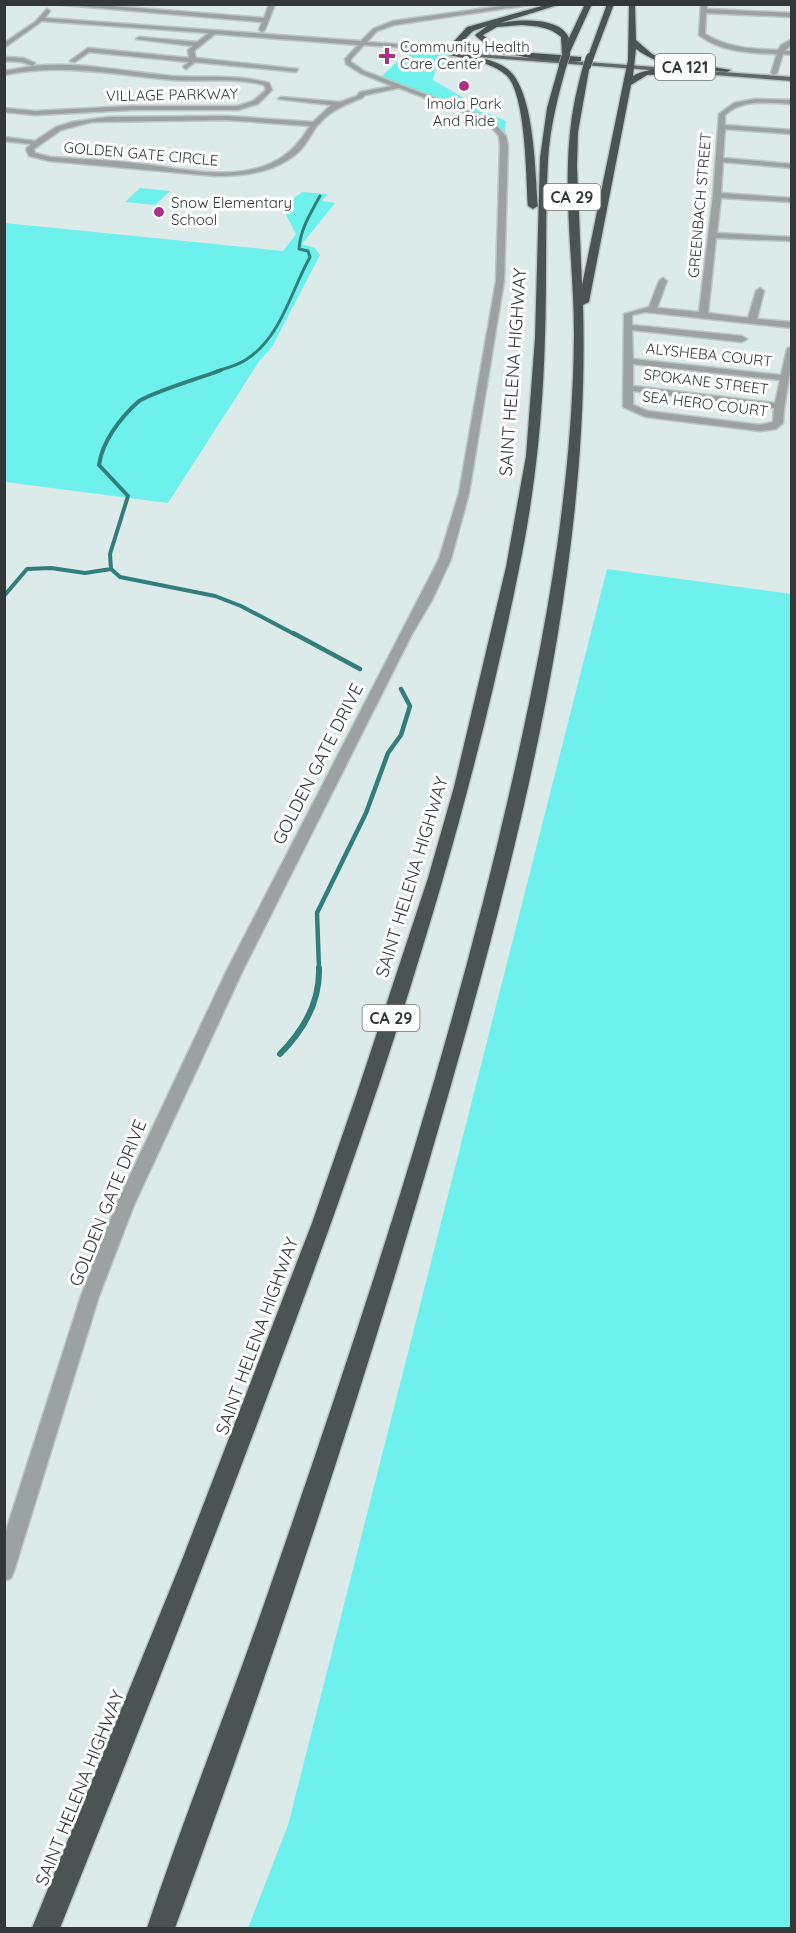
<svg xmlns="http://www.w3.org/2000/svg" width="796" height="1933" font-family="Quicksand,sans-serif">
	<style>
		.green { fill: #6ef1ed }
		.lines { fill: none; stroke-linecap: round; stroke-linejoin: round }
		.stream-far3 { stroke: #327e7c; stroke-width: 3 }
		.stream-far2 { stroke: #327e7c; stroke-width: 4 }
		.stream-far1 { stroke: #327e7c; stroke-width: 4.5 }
		.stream { stroke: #327e7c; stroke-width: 6 }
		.minor-casing { stroke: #bbc6c6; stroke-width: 3 }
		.major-casing { stroke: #bbc6c6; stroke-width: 3 }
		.highway-casing { stroke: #bbc6c6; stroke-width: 3 }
		.minor { fill: #9ca2a1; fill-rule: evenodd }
		.major { fill: #5e6868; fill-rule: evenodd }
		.highway { fill: #495453; fill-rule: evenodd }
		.highway-bridge-casing { stroke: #bbc6c6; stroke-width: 9; stroke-linecap: butt }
		.highway-bridge { stroke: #495453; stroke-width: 8 }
		.poi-dot { fill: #aa3185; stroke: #fff; stroke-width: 2 }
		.labels { text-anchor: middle; stroke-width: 6; stroke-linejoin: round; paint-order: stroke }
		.far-poi-label { font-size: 15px; fill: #323737; stroke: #fff; text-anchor: start }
		.far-street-label { font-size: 15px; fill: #323737; stroke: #fff }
		.shield { fill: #fff; stroke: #707373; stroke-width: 1.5 }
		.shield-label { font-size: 16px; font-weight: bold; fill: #323737 }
		.street-label { font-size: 18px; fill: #323737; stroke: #fff }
	</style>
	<rect width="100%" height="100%" fill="#ddeaea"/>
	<g class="green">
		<polygon points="409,50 452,53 455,64 436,68 433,80 469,101 465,103 506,121 504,146 502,136 488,120 379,79"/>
		<polygon points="140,188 170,191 155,205 125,202"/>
		<polygon points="302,192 327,194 322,201 335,203 302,244 315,248 320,255 272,347 260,360 168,503 5,482 5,223 283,251 296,234 285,213 289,202"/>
		<polygon points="607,569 791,594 791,1928 248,1928 288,1825"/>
	</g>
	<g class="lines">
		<path class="stream-far3" d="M217,371C227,368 239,365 247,359C281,337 291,291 310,257L308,251L299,249C300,230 311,212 320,196"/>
		<g class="stream-far2">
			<polyline points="111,569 120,577 215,596 241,606 296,635"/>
			<path d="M4,596L27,569L51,568L85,573L111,569L110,554L128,496L99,465C102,442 120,418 138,402C149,393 204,377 221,370"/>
		</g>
		<g class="stream-far1">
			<polyline points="293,633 360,669"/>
			<polyline points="319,969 317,913 366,813 388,753 401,735 410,706 401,689"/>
		</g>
		<path class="stream" d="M280,1054C303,1031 320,1002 319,968"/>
		<defs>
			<g id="minor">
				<polygon points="53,4 86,4 264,18 269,4 275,4 265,30 262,32 259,30 262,22"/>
				<path d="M516,4H536L394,25L377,31L367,42L533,54L535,57L364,45L351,59V62L364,71L490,119L506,136L508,146L504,281L469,493L451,559L432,600L412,634L243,970L134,1205L99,1296L14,1571L11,1578L4,1581V1537L81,1296L116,1205L227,970L439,559L459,493L496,281L500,146L499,136L486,121L399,88L365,95L362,98C344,105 329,111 316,127C312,133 308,140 304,146C282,172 246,176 215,176L50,161L29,156L26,149L31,144L4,141V137L35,141L56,127L72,122L109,117L227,116L313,122L331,105L278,99L281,97L340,102L357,96L360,92L392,86L360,73L346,64L345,59L358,45L215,34L194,51L196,58L298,69L296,72L195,62L186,69L183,67L189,62L89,52L75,62L70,61L88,48L189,58L188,50L193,46L136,39L139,37L197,42L209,33L42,21L4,48V43L35,22L47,9L50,11L45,18L361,41L373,29L393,21ZM227,120L310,126C302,139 293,151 279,159C239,183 186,169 143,164C112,160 81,159 50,157L35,153L34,149L61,130L92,122Z"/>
				<path d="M701,4H707V9L792,13V17L706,13L705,34C728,48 752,49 778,50L781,45L792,39V44L785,51H792V55L783,54L777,73L774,75L771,73L777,54C751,53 720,52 699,35Z"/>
				<path d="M4,57L23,58L35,63L33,66C80,61 126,72 172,76C205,78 237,74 269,83L272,90L258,104L238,110H132L35,115L4,112V108L35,111L132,106H238L253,101L266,90L264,85C234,77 204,82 173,80C116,75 62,63 4,75V71L33,66L22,62L4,61Z"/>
				<path d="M755,99L792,100V104C769,103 743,98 725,115V125L792,130V134L725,129L723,158L792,164V168L723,162L721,193L792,198V202L721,198L717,233L792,237V241L716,238L708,313L748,318L756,291L760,288L764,291L757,319L792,322V328L645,312L632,315V325L742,336L747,339L742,342L632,330L633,359L781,375L787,349L792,346C792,373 784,397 783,423L776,429L760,431L646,417L623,407L624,314L649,307L659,281L663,278L667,281L657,308L699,312L713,195L719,114L734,103ZM633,364L780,380L775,403L633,386ZM633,391L774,408L773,422L760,425L648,411L633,405Z"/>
			</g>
			<polygon id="major" points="450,52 792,77 792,81 452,55"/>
			<g id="highway">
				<path d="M549,4H561L500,23C519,19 561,17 569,38L585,4H592L570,52L569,56L581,57V61C553,63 494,57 475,35L487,26L473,31L454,50C470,58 491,57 506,68C535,87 535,173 538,206L533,209L528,206C526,178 526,93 506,75C491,62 468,59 449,55L446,50L467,27ZM522,25C536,26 550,27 561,37L562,55C537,53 502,54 483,35L497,27Z"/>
				<polygon points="607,4 614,4 594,57 587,59"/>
				<path d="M629,4H635L636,40L652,54L664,59L731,70L727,72C696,69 662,69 636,49L633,76C646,69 670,65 683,72L679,74L647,75L631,85L589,302L583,305C591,562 521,839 451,1085C370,1370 277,1651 175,1928H147C182,1822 225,1716 262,1610C372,1294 478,973 541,643C560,542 573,439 574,335C574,268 563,200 570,132C572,110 577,88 583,66L590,64L578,132L577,166L582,285L628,60Z"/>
				<path d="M560,62L567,64C558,96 550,127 548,160C545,218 547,277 545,336C543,414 535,492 519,569C464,844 375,1110 276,1373C207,1559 134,1744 60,1928H32L182,1560L312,1223L358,1090L428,878L454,787L506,567L526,456L535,338L540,158L547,108Z"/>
			</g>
		</defs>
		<use href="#minor" class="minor-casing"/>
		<use href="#major" class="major-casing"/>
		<use href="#highway" class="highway-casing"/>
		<use href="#minor" class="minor"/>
		<use href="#major" class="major"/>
		<use href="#highway" class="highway"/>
		<defs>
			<g id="highway-bridge">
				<polyline points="563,64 566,55"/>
				<polyline points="587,66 590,57"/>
			</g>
		</defs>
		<use href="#highway-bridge" class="highway-bridge-casing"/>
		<use href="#highway-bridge" class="highway-bridge"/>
	</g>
	<g class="poi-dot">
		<path d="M384 47h6v6h6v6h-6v6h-6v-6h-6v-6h6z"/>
		<circle cx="464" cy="86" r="6"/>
		<circle cx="159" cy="212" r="6"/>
	</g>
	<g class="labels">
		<g class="far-poi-label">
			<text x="400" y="52">Community Health<tspan x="400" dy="17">Care Center</tspan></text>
			<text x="464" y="109" text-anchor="middle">Imola Park<tspan x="464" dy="17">And Ride</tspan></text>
			<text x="171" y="208">Snow Elementary<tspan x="171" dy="17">School</tspan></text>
		</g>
		<g class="far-street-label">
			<text transform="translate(172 95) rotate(-1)" y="5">VILLAGE PARKWAY</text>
			<text transform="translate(141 154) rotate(5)" y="5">GOLDEN GATE CIRCLE</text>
			<text transform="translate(700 205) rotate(-85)" y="5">GREENBACH STREET</text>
			<text transform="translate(709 355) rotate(6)" y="5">ALYSHEBA COURT</text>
			<text transform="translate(706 382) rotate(7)" y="5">SPOKANE STREET</text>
			<text transform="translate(705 404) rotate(7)" y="5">SEA HERO COURT</text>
		</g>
		<g class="shield">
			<rect x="655" y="54" width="60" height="26" rx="4.5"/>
			<rect x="543.5" y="184" width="57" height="26" rx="4.5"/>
			<rect x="362.5" y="1005" width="57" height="26" rx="4.5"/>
		</g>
		<g class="shield-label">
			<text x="685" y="73">CA 121</text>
			<text x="572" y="203">CA 29</text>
			<text x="391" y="1024">CA 29</text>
		</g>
		<g class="street-label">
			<text transform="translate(513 372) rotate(-86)" y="6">SAINT HELENA HIGHWAY</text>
			<text transform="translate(318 764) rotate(-63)" y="6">GOLDEN GATE DRIVE</text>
			<text transform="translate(412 877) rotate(-73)" y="6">SAINT HELENA HIGHWAY</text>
			<text transform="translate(108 1203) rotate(-68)" y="6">GOLDEN GATE DRIVE</text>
			<text transform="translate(257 1336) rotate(-70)" y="6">SAINT HELENA HIGHWAY</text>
			<text transform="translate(80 1788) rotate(-68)" y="6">SAINT HELENA HIGHWAY</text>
		</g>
	</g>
	<rect width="796" height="1933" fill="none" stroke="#323737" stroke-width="12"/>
</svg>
